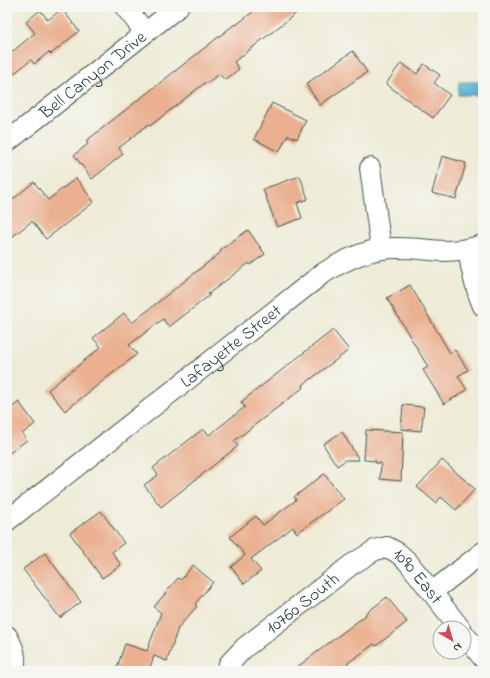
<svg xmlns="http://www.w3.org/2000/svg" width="490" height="678" font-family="'Indie Flower',sans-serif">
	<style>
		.water { fill: #54b2d2; stroke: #3a7883 }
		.building { fill: #eab090 }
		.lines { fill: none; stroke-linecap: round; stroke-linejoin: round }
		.minor-casing { stroke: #3e574c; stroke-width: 22 }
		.minor { stroke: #fff; stroke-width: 20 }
		.labels { text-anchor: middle; stroke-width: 3; stroke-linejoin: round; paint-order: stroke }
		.street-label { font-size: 18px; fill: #1f3d34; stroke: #f6f6f2 }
	</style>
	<rect width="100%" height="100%" fill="#f6f6f2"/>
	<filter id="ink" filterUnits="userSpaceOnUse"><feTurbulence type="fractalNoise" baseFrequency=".025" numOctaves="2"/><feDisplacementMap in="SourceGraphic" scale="8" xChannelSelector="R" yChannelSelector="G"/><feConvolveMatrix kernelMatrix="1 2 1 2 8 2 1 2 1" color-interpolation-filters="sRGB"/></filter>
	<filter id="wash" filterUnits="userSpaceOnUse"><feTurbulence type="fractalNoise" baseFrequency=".012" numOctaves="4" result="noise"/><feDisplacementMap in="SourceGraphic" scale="16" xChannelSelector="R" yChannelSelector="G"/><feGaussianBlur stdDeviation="0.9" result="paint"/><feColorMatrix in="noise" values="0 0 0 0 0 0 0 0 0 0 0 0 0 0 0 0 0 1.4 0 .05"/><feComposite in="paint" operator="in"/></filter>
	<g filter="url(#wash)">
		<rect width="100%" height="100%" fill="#eeebd6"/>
		<polygon class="water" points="459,82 483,82 483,95 458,95"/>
		<g id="blocks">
			<g class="building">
				<polygon points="259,7 304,7 234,62 239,69 225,80 219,74 207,83 206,82 150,126 149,124 119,148 123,154 92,179 74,155 88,144 86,141 235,24 236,25"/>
				<polygon points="62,9 79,31 51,54 49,52 34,64 31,60 7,79 7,56 35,33 26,22 40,10 48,20"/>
				<polygon points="353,51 367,72 320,105 306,84"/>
				<polygon points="401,63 417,74 424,64 440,75 434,83 450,95 433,118 386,84"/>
				<polygon points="272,103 306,120 297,139 288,135 279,152 254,139"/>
				<polygon points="442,156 466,163 456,199 432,193"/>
				<polygon points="300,176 308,199 297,203 302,218 277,227 263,189"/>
				<polygon points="76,178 94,202 46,239 32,221 7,241 7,204 34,182 48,200"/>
				<polygon points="248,230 265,254 250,265 249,263 208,294 210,295 169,327 163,319 129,345 137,354 65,411 48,390 101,347 93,338 124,313 132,323 221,252 220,250"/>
				<polygon points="410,285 450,353 455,350 468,370 458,376 467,390 444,404 423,370 428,367 387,298"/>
				<polygon points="333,330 349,350 303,385 304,387 234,441 238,446 161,507 144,485 158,475 153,468 203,429 209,435 245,407 241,402"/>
				<polygon points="19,402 35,424 22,434 27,440 7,455 7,411"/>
				<polygon points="403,405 424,407 421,431 401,429"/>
				<polygon points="366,430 403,432 401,481 380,479 381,463 375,463 376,461 364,460"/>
				<polygon points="342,432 359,460 346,460 337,466 323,444"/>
				<polygon points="442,460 475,489 456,510 441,497 436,503 417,487"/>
				<polygon points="324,474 344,499 297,533 293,527 251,559 261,571 244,584 231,567 245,555 230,537 256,516 263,525 296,500 294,497"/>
				<polygon points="101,511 124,543 112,552 121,565 102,578 70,533"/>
				<polygon points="45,553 81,602 60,618 23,569"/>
				<polygon points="193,565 213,582 195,604 197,606 178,628 167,661 154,656 149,671 116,671 125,644 147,651 161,613 154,607 178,578 181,580"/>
				<polygon points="387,597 407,622 376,646 374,644 337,671 292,671 366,615 365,614"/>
			</g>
		</g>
	</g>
	<g filter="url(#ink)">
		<use href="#blocks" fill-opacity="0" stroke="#3e574c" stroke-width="1"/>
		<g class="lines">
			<defs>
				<g id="minor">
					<polyline points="125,7 145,32"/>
					<path id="s1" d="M7,142L178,7"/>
					<polyline points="370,168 381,249"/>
					<path d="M468,249C471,269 475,288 483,306"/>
					<path id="s2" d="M7,521L322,274C341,262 360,252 382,249C403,246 423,250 443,251C457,251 470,249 483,245"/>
					<polyline points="432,592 483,552"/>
					<polyline points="464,634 483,658"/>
					<path d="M7,636C14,648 17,657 14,671"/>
					<path id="s3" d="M227,671L229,664L244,648L351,565L375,550L387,547L398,553L408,562L460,628"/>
				</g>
			</defs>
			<use href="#minor" class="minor-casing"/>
			<use href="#minor" class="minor"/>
		</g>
	</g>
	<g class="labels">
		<g class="street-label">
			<text dy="6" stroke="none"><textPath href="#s1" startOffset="109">Bell Canyon Drive</textPath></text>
			<text dy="6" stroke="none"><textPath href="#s2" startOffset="284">Lafayette Street</textPath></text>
			<text dy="6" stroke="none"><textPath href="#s3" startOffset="248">1090 East</textPath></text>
			<text dy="6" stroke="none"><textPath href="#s3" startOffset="103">10760 South</textPath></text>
		</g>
	</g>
	<rect width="490" height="678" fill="none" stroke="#f6f6f2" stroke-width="24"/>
	<g transform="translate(452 640) rotate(142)"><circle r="19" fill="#f6f6f2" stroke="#a0aca6"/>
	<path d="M0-3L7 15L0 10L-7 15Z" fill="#d1495b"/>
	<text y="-6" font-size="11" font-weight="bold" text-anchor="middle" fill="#1f3d34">N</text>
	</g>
</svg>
